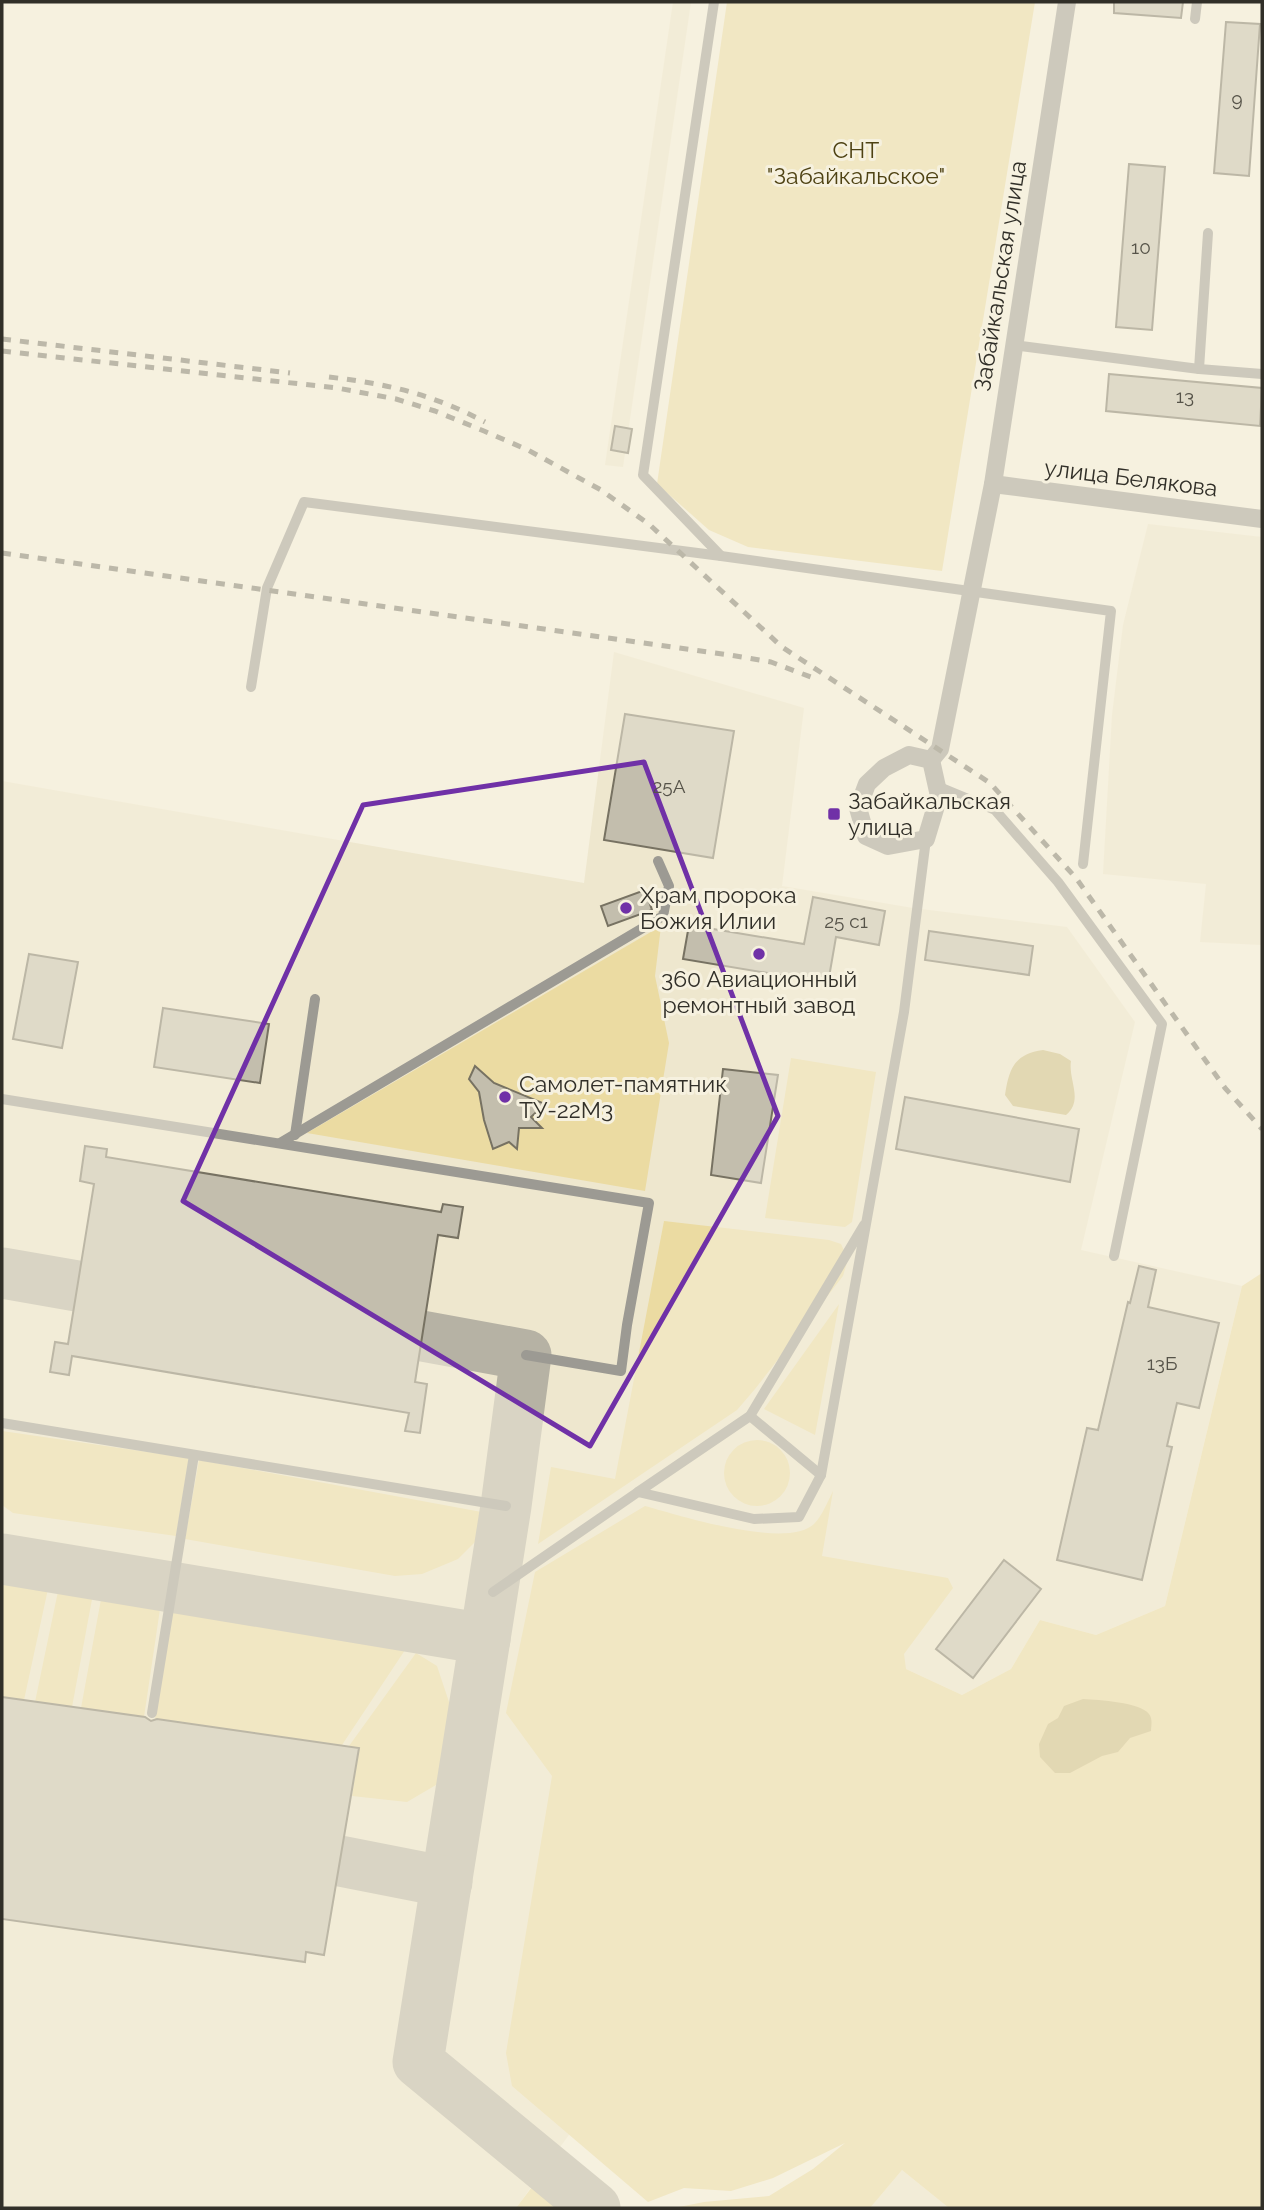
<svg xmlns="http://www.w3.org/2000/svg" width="1264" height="2210" font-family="Raleway,sans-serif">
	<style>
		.built { fill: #eee7ce }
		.green { fill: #ebdba2 }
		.water { fill: #cbba7f }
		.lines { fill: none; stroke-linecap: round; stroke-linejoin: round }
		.taxiway { stroke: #b6b2a4; stroke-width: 51 }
		.building { fill: #c3bead; stroke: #777262; stroke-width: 2 }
		.service { stroke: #9c9a93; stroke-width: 10 }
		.minor { stroke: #9c9a93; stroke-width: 18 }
		.rail { stroke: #767368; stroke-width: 5; stroke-dasharray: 9 9; stroke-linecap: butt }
		.marked { fill: none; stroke: #7031a7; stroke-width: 5; stroke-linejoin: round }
		.poi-dot { fill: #7031a7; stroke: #f6f1df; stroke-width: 2.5 }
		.labels { text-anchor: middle; stroke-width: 6; stroke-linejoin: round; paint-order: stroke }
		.number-label { font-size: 19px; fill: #565349 }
		.park-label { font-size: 23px; fill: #4e4213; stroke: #f6f1df }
		.street-label { font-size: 23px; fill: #312f28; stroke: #f6f1df }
		.poi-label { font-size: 23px; fill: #312f28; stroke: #f6f1df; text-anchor: start }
	</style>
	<rect width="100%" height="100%" fill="#f6f1df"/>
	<g class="built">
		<polygon points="673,2 691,2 623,467 605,465"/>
		<polygon points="1148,524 1262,537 1262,945 1200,942 1206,884 1103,874 1112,715 1123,625"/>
		<polygon points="614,652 804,708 782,886 913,908 1067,927 1135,1022 1081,1250 1242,1286 1165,1606 1096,1635 1040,1620 1011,1669 962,1695 906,1669 516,2208 2,2208 2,781 584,883"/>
		<polygon points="902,2170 949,2208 870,2208"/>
	</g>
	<g class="green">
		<polygon points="727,2 1035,2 942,571 748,547 709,530 657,484"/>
		<polygon points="661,926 655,976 669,1043 645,1191 307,1133"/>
		<polygon points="791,1058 876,1072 852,1222 845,1227 765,1218"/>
		<polygon points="664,1221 829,1240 841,1244 848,1259 843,1276 755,1389 737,1410 538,1544 551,1467 615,1479"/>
		<path d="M1262,1273V2208H949L902,2170L870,2208H674L704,2202L769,2196L813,2169L845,2143L773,2178L731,2191L684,2188L648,2202L512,2086L506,2053L552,1776L506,1713L535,1572L645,1506C678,1515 787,1550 814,1524C822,1516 828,1501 833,1491L822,1556L948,1578L953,1588L904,1654L906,1669L962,1695L1011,1669L1040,1620L1096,1635L1165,1606L1242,1286Z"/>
		<polygon points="839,1304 815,1435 764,1409"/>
		<polygon points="2,1431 189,1458 176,1536 13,1513 2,1505"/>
		<circle cx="757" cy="1473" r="33"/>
		<polygon points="199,1460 487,1513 478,1539 458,1559 422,1574 395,1576 185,1539"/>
		<polygon points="2,1567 51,1575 24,1700 2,1697"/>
		<polygon points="61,1577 95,1583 72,1707 35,1702"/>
		<polygon points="104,1583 155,1593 155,1601 160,1609 144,1717 81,1708"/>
		<polygon points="184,1598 392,1635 407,1647 342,1745 155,1719 170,1613 181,1608"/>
		<polygon points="416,1653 437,1666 454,1717 441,1782 407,1802 352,1796 359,1748 349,1746"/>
		<polygon points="532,2187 558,2208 516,2208"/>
	</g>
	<g class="water">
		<path d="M1043,1050L1060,1054L1071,1061C1068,1080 1084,1100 1066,1115L1013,1106L1005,1095C1009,1069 1014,1054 1043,1050Z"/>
		<path d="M1083,1699C1099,1700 1140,1702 1149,1714C1153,1719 1151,1726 1151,1731L1130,1738L1118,1752L1102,1756L1070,1773H1055L1040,1757L1039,1744L1048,1724L1058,1718L1064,1706Z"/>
	</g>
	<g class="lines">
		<g class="taxiway">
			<polyline points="2,1273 77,1286"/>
			<polyline points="422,1336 526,1355 506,1506 418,2062 595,2208"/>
			<polyline points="2,1559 485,1639"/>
			<polyline points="340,1861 447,1882"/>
		</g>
	</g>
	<g class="building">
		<polygon points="1114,2 1183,2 1181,18 1114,13"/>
		<polygon points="1226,22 1260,24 1249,176 1214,173"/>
		<polygon points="1129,164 1165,167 1152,330 1116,327"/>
		<polygon points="1109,374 1262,388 1260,426 1106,411"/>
		<polygon points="615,426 632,429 628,453 611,450"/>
		<polygon points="625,714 734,731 713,858 604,840"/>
		<polygon points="645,890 652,910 608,926 601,906"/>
		<polygon points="813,897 885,911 879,945 836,937 828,983 683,959 689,925 804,944"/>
		<polygon points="929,931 1033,946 1029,975 925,960"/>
		<polygon points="29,954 78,962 62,1048 13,1039"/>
		<polygon points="163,1008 269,1024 260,1083 154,1067"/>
		<polygon points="475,1066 494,1083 545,1104 531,1117 542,1128 519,1128 517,1149 509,1142 493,1149 484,1120 479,1092 469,1079"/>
		<polygon points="723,1069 778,1075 761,1183 711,1175"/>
		<polygon points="905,1097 1079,1129 1070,1182 896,1149"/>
		<polygon points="85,1146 107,1149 106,1157 441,1212 443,1204 463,1207 458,1238 438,1235 415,1382 427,1384 420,1433 405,1431 409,1413 72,1356 69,1375 50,1372 55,1342 68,1344 94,1184 80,1181"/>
		<polygon points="1139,1266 1156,1270 1148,1307 1219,1323 1199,1408 1177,1403 1167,1446 1172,1447 1142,1580 1057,1560 1087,1428 1098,1430 1128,1302 1130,1303"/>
		<polygon points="1004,1560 1041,1589 973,1678 936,1649"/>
		<polygon points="2,1697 145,1717 151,1721 157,1719 359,1748 324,1955 306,1952 305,1962 2,1919"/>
	</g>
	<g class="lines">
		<g class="service">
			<polyline points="714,2 643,475 721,556"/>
			<polyline points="1195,19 1197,2"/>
			<polyline points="1013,345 1199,369 1262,374"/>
			<polyline points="1199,369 1208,233"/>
			<polyline points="251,687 267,588 304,502 721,556 1111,611 1083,864"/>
			<polyline points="937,786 995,810 1058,882 1162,1024 1114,1256"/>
			<polyline points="2,1099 649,1203 627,1325 621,1371 526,1355"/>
			<polyline points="295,1135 315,999"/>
			<polyline points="280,1143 663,916 669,886 658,861"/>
			<polyline points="750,1416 821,1475"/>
			<polyline points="2,1423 506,1506"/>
			<polyline points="638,1492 750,1416 864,1225"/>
			<polyline points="493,1592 638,1492 754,1519 799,1517 821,1475 904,1012 926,839"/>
			<polyline points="152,1713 194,1455"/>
		</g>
		<g class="minor">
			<polyline points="993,484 1262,519"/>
			<polygon points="909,755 931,760 939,796 926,839 888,846 866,836 858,808 867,784 884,768"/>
			<polyline points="931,760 940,749 993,484 1067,2"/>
		</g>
		<g class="rail">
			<polyline points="2,339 290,373"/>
			<polyline points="2,351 337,388 396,399 435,411 484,431 528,450 601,490 650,525 782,647 990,783 1076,878 1225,1088 1262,1129"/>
			<path d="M329,377C388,384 432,394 485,422"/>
			<polyline points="2,553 730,655 771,662 816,679"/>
		</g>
	</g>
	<path d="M0 0H1264V2210H0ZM644,762L778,1116L590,1446L183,1201L363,805Z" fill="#f6f1df" fill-opacity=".55" fill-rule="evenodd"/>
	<path class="marked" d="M644,762L778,1116L590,1446L183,1201L363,805Z"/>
	<g class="poi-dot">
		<rect x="827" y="807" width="14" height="14" rx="3.5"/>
		<circle cx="626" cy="908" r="7"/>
		<circle cx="759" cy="954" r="7"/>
		<circle cx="505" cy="1097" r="7"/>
	</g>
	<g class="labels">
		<g class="number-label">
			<text x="1237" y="106">9</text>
			<text x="1141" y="254">10</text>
			<text x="1185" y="403">13</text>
			<text x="669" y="793">25А</text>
			<text x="846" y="928">25 с1</text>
			<text x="1162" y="1370">13Б</text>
		</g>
		<g class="park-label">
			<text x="856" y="158">СНТ<tspan x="856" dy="26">"Забайкальское"</tspan></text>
		</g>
		<g class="street-label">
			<text transform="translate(1000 276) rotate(-81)" y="8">Забайкальская улица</text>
			<text transform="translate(1131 478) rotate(7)" y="8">улица Белякова</text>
		</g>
		<g class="poi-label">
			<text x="848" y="809">Забайкальская<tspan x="848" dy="26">улица</tspan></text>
			<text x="640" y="903">Храм пророка<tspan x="640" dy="26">Божия Илии</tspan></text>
			<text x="759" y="987" text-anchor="middle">360 Авиационный<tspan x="759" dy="26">ремонтный завод</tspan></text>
			<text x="519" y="1092">Самолет-памятник<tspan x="519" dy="26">ТУ-22М3</tspan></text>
		</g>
	</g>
	<rect width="1264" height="2210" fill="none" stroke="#312f28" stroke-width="7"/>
</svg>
